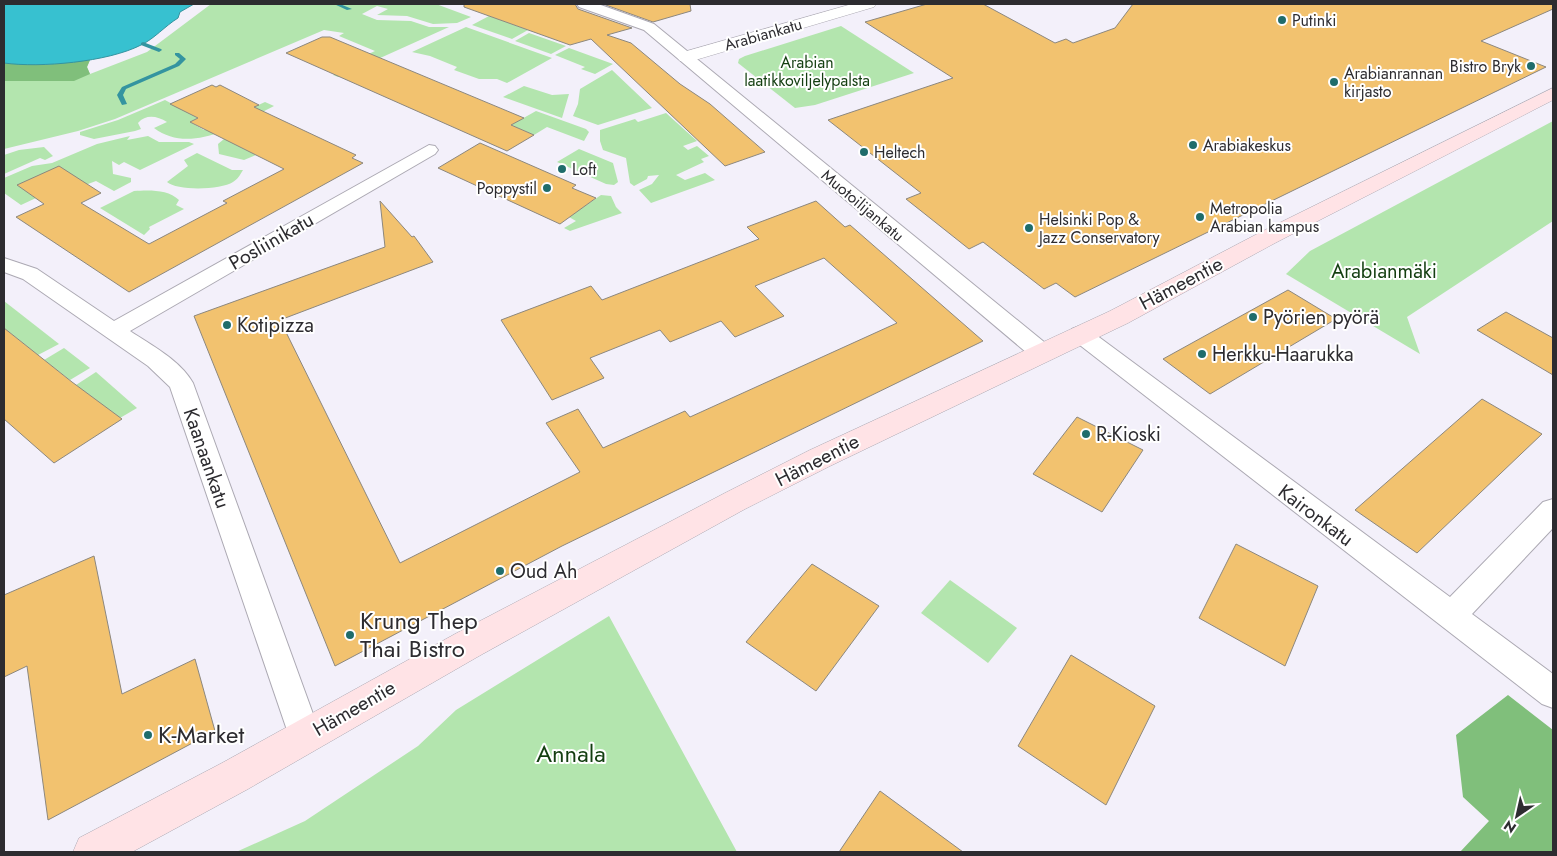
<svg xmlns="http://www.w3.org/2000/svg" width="1557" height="856" font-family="Jost,sans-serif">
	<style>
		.green { fill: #b3e5ae }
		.forest { fill: #80bf7b }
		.water { fill: #37c1d0; stroke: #3494a0 }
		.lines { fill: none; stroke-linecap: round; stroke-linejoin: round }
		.stream { fill: #3494a0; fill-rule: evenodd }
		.building { fill: #f2c26f; stroke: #8c877e }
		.minor-casing { stroke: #aca9b3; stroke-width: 2 }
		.tertiary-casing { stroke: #aca9b3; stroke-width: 1 }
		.secondary-casing { stroke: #aca9b3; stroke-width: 1 }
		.minor { fill: #fff; fill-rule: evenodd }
		.tertiary { fill: #fff; fill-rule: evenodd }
		.secondary { fill: #ffe3e6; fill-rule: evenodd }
		.poi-dot { fill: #1f6c6b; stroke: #fff; stroke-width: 2 }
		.labels { text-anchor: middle; stroke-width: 4; stroke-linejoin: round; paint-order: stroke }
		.far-poi-label { font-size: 16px; fill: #2d2c30; stroke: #fff; text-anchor: start }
		.far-street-label { font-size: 16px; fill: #2d2c30; stroke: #fff }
		.far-park-label { font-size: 16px; fill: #133e10; stroke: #fff }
		.street-label { font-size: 20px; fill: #2d2c30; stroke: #fff }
		.park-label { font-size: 20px; fill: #133e10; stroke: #fff }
		.poi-label { font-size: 20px; fill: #2d2c30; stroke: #fff; text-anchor: start }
		.near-poi-label { font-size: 24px; fill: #2d2c30; stroke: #fff; text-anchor: start }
		.near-park-label { font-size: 24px; fill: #133e10; stroke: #fff }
	</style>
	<rect width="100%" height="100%" fill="#f3f0fa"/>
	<g class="green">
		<polygon points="211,4 436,4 471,17 457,23 433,24 407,16 377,15 388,9 377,6 362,14 377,20 411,21 429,27 449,27 338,77 333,75 353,66 349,63 375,51 339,36 344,33 324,30 115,119 78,131 4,149 4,63 43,65 90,60 87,67 90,74 147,52"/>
		<polygon points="489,16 495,18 528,30 512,39 472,25"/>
		<polygon points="841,26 914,73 815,105 795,108 738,63 739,59 745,56"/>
		<polygon points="466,27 552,58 507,83 497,79 479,79 454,70 457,67 430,56 412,52"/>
		<polygon points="529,33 566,46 551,54 515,41"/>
		<polygon points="569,48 613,64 595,74 581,69 585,67 555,55"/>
		<polygon points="612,70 652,108 598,125 573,116 578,104 580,89"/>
		<polygon points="524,86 552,95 569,94 562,118 503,97"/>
		<path d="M165,100L198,118L190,122L204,130L265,102L274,106C239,123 191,156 154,128L167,122C157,116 146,114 138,123L141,129L135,131L94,139L80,135V132L118,120Z"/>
		<polygon points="536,111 586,129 589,132 584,141 547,127 534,135 511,125"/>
		<polygon points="666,113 697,141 683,146 688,150 697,146 709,156 701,159 704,162 676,175 685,180 705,173 715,180 651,203 639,190 652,184 659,175 648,176 647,179 634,186 630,183 626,158 603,150 600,141 600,130 635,119 638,122"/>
		<polygon points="1553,121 1553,221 1407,317 1420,354 1286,274 1310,251"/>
		<polygon points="130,136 127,140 148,136 159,142 189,142 194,144 140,170 124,162 119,165 112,161 113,174 131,178 131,182 114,191 96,181 88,184 17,185 36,198 21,205 4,193 4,178 32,166 52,163 97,144"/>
		<polygon points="224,139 227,140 256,155 244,160 219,154 218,144"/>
		<polygon points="44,147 53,156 45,160 40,158 4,174 4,155 19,150"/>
		<polygon points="579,149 613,163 618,182 614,185 606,184 557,162"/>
		<path d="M197,153L232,170H243C240,175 238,179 233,182C221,190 177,191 167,182L188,166L184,160Z"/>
		<path d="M134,191C148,190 168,189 179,200L176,205L184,209L149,227L150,229L144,235L100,208Z"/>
		<polygon points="601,195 611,196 616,207 622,213 570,231 564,228 576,221 569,217"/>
		<polygon points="4,301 59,344 38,355 4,328"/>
		<polygon points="64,348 90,368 70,380 44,360"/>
		<polygon points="96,372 137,408 120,418 76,385"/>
		<polygon points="950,580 1017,628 988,663 921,613"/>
		<polygon points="609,616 737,852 236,852 305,821 418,746 456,710"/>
	</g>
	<g class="forest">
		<polygon points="90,60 87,67 90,74 74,81 4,81 4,63 43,65"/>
		<polygon points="1508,695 1553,730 1553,852 1460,852 1489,821 1463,797 1456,735"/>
	</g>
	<path class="water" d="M4,4H194L180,12L178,18C165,26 154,39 141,45C108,62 40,68 4,63Z"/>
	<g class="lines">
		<g class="stream">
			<polygon points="334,4 340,4 352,9 347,10"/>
			<polygon points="143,42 161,49 162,50 159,52 141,45 141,43"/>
			<polygon points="175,53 179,53 186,59 179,66 126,89 123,95 127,104 122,105 117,95 122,87 175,64 180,59 175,55"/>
		</g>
	</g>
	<g class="building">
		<polygon points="464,4 575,4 578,9 632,28 607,35 631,43 680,84 710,104 765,152 725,166 591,39 570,45 464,7"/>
		<polygon points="603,4 690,4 691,11 653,22"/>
		<polygon points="927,4 983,4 1055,43 1066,39 1073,43 1115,28 1133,4 1553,4 1553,9 1481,41 1546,67 1075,297 1056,283 1044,289 983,242 969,249 906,199 921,193 828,120 953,78 865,22"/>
		<polygon points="322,37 330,37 524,118 511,125 534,135 507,151 286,53"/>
		<polygon points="212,85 216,87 220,85 259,105 254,107 356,155 352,158 363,163 129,292 16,217 44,204 17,185 59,166 101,193 81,203 149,244 227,203 223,201 284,169 190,122 198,118 170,104"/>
		<polygon points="480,143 576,185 572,188 596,198 560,224 438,168"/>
		<polygon points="380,201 412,237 414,236 433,262 280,320 400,563 580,472 546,423 578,409 603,448 685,411 690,417 897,323 824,258 755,286 784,316 735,337 721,321 670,342 660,330 590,358 604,378 552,400 501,320 591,286 602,300 759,239 747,227 816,201 845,227 850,225 983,341 562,546 335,666 194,316 385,247"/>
		<polygon points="1288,290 1336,319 1210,394 1163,359"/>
		<polygon points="1506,312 1553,338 1553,375 1477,330"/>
		<polygon points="4,328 72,382 122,419 54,463 4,419"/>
		<polygon points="1482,399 1542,434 1417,553 1355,510"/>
		<polygon points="1077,417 1143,450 1102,512 1033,474"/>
		<polygon points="1236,544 1318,586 1285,666 1199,618"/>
		<polygon points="94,556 122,694 195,659 215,731 48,820 27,666 4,677 4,595"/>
		<polygon points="812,564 879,606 816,691 746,642"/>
		<polygon points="1071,655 1155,706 1106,805 1018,746"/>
		<polygon points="880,791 963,852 839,852"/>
	</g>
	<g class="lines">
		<defs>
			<g id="minor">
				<polygon points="577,4 598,4 654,24 1049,346 1053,352 1049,358 1041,360 1033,358 644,30 579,7"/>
				<path d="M429,145L435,146L438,150L435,154L130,331C151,345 180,360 193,383L321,736L317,747L305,752L293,747L289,736L170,387L148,366L23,279L4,272V258L37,269L114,321Z"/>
				<polygon points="1080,326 1088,329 1450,597 1543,502 1553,499 1553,528 1472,614 1553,674 1553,708 1542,704 1072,339 1069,334 1072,329"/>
			</g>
			<polygon id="tertiary" points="852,4 876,4 874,7 692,61 680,61 677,57 680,53"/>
			<polygon id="secondary" points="1553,88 1553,100 1275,243 1128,323 830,466 745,509 479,656 248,789 132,852 73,852 79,838 222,763 455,634 725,493 810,450 1110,311 1259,233"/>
		</defs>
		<use href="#minor" class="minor-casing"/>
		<use href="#tertiary" class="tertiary-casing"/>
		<use href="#secondary" class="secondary-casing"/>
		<use href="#minor" class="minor"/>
		<use href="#tertiary" class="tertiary"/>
		<use href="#secondary" class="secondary"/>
	</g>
	<g class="poi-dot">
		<circle cx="1282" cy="20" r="5"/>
		<circle cx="1531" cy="66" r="5"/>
		<circle cx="1334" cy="82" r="5"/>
		<circle cx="1193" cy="145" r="5"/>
		<circle cx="864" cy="152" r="5"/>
		<circle cx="562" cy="169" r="5"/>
		<circle cx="547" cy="188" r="5"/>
		<circle cx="1200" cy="217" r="5"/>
		<circle cx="1029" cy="228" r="5"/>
		<circle cx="1253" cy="317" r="5"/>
		<circle cx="227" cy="325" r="5"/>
		<circle cx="1202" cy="354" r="5"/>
		<circle cx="1086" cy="434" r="5"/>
		<circle cx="500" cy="571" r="5"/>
		<circle cx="350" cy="635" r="5"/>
		<circle cx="148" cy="735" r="5"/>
	</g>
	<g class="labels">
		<g class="far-poi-label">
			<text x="1292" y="26">Putinki</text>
			<text x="1521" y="72" text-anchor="end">Bistro Bryk</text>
			<text x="1344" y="79">Arabianrannan<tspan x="1344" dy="18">kirjasto</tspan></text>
			<text x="1203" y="151">Arabiakeskus</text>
			<text x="874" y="158">Heltech</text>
			<text x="572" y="175">Loft</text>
			<text x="537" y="194" text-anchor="end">Poppystil</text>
			<text x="1210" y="214">Metropolia<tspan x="1210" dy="18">Arabian kampus</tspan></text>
			<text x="1039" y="225">Helsinki Pop &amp;<tspan x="1039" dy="18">Jazz Conservatory</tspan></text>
		</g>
		<g class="far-street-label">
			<text transform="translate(763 34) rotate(-16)" y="6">Arabiankatu</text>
			<text transform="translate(863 205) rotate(40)" y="6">Muotoilijankatu</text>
		</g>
		<g class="far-park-label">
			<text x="807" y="68">Arabian<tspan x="807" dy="18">laatikkoviljelypalsta</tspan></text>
		</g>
		<g class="street-label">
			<text transform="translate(271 241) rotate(-30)" y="7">Posliinikatu</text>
			<text transform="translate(1181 283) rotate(-28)" y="7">Hämeentie</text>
			<text transform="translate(207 458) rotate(71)" y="7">Kaanaankatu</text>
			<text transform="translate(817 460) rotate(-27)" y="7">Hämeentie</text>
			<text transform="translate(1316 515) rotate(37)" y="7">Kaironkatu</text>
			<text transform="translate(354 708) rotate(-30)" y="7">Hämeentie</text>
		</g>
		<g class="park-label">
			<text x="1384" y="278">Arabianmäki</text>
		</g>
		<g class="poi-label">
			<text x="1263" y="324">Pyörien pyörä</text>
			<text x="237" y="332">Kotipizza</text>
			<text x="1212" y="361">Herkku-Haarukka</text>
			<text x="1096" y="441">R-Kioski</text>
			<text x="510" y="578">Oud Ah</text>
		</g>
		<g class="near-poi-label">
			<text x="360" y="629">Krung Thep<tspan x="360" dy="28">Thai Bistro</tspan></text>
			<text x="158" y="743">K-Market</text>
		</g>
		<g class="near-park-label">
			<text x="571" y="762">Annala</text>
		</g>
	</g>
	<rect width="1557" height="856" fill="none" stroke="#2d2c30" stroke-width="10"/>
	<g transform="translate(1517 816) rotate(214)" stroke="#ffffff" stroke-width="4" paint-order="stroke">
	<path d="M0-4L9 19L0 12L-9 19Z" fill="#2d2c30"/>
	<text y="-8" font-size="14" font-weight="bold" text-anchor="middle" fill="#2d2c30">N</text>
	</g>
</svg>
